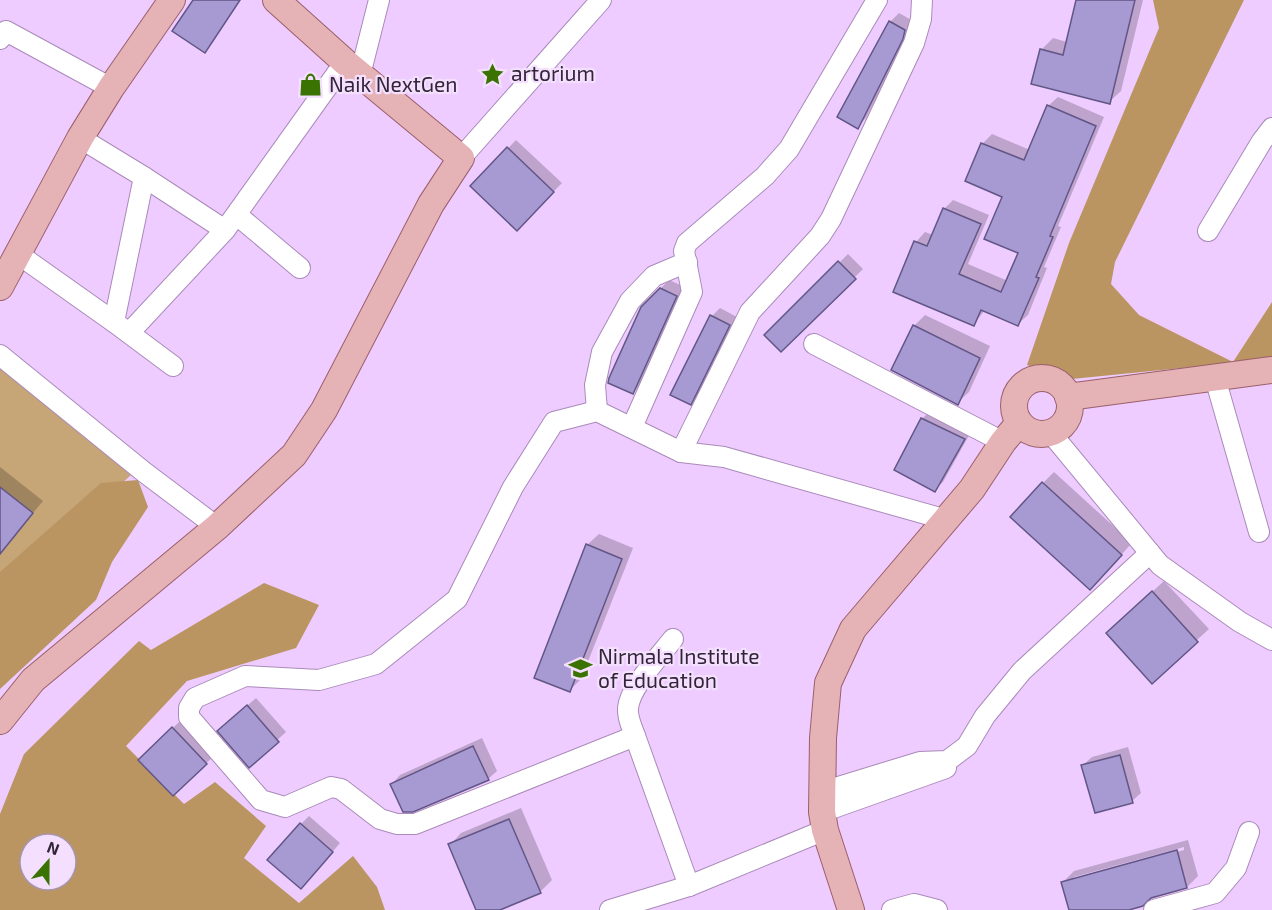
<svg xmlns="http://www.w3.org/2000/svg" width="1272" height="910" font-family="'Exo 2',sans-serif">
	<style>
		.green { fill: #c6a577 }
		.forest { fill: #ba9562; fill-rule: evenodd }
		.shadow { fill: #0003; fill-rule: evenodd }
		.building { fill: #a79ad2; stroke: #625686; stroke-width: 1.5 }
		.lines { fill: none; stroke-linecap: round; stroke-linejoin: round }
		.minor-casing { stroke: #aa8aba; stroke-width: 22 }
		.major-casing { stroke: #9b5f6a; stroke-width: 28 }
		.minor { stroke: #fff; stroke-width: 20 }
		.major { stroke: #e5b2b6; stroke-width: 26 }
		.labels { text-anchor: middle; stroke-width: 4.5; stroke-linejoin: round; paint-order: stroke }
		.poi-label { font-size: 21px; fill: #322538; stroke: #f4dffe; text-anchor: start }
	</style>
	<rect width="100%" height="100%" fill="#ecf"/>
	<polygon class="green" points="0,363 132,474 0,597"/>
	<g class="forest">
		<polygon points="1153,0 1244,0 1115,262 1111,284 1139,315 1233,362 1272,302 1272,359 1072,379 1027,365 1069,243 1159,28"/>
		<polygon points="138,480 148,507 112,562 96,600 0,689 0,572 101,483"/>
		<path d="M264,583L319,605L296,648L187,681L126,746L184,804L215,782L266,826L244,858L299,903L353,856L377,887L385,910H0V814L24,754L139,641L151,650ZM30,844H66V880H30Z"/>
	</g>
	<g class="shadow">
		<polygon points="195,0 241,0 213,42 205,51"/>
		<polygon points="1078,0 1143,0 1121,91 1109,102 1041,50 1053,38 1067,42"/>
		<polygon points="899,13 913,21 911,29 866,118 857,127 890,22"/>
		<polygon points="1058,97 1104,117 1058,226 1061,227 1044,267 1047,268 1028,315 1018,324 985,310 973,325 916,242 925,232 933,235 944,209 953,200 989,215 968,264 1008,281 1020,252 1004,196 967,180 983,143 992,134 1030,150 1048,106"/>
		<polygon points="516,140 562,183 517,229 472,186"/>
		<polygon points="848,254 863,269 781,350 766,335"/>
		<polygon points="669,280 685,287 641,384 632,393 642,307"/>
		<polygon points="720,308 737,317 699,395 690,403 712,316"/>
		<polygon points="925,315 990,346 969,392 957,403 914,326"/>
		<polygon points="931,410 972,430 943,482 934,490 922,419"/>
		<polygon points="0,467 43,501 1,551 0,550"/>
		<polygon points="1054,472 1132,543 1101,577 1043,483"/>
		<polygon points="599,534 633,548 581,679 570,690 587,545"/>
		<polygon points="1164,581 1209,629 1152,681 1119,622"/>
		<polygon points="256,698 286,732 249,766 227,723"/>
		<polygon points="181,720 215,755 173,794 140,760"/>
		<polygon points="482,738 497,771 488,779 392,784 400,775"/>
		<polygon points="1128,747 1141,793 1132,801 1083,765 1092,757"/>
		<polygon points="521,808 552,880 541,891 497,910 478,910 450,845 461,833"/>
		<polygon points="309,816 340,843 309,879 301,824"/>
		<path d="M1188,840L1198,876L1187,887L1150,897L1124,910H1070L1062,883L1074,871ZM1184,847V850L1074,880V877Z"/>
	</g>
	<g class="building">
		<polygon points="193,0 240,0 205,53 172,31"/>
		<polygon points="1076,0 1135,0 1110,104 1031,84 1040,49 1063,55"/>
		<polygon points="889,21 905,30 903,39 858,129 837,117"/>
		<polygon points="1047,105 1096,126 1050,236 1053,237 1036,277 1039,278 1018,326 981,310 974,326 893,292 914,241 927,246 943,208 981,224 959,274 1001,292 1018,253 984,239 1002,197 965,181 981,143 1024,160"/>
		<polygon points="507,147 554,192 517,231 470,186"/>
		<polygon points="838,261 856,279 781,352 764,335"/>
		<polygon points="660,288 677,296 633,394 608,383 609,378 641,307"/>
		<polygon points="710,315 730,325 691,405 670,395"/>
		<polygon points="913,325 980,358 958,405 891,370"/>
		<polygon points="921,418 965,439 935,492 894,470"/>
		<polygon points="1042,482 1122,555 1090,590 1010,517"/>
		<polygon points="0,487 33,513 0,554"/>
		<polygon points="586,544 622,559 570,692 534,678"/>
		<polygon points="1152,591 1198,642 1152,684 1106,633"/>
		<polygon points="247,705 279,742 249,768 217,731"/>
		<polygon points="172,727 207,764 173,796 138,760"/>
		<polygon points="473,746 489,780 413,812 403,812 390,784"/>
		<polygon points="1120,755 1133,803 1095,813 1081,765"/>
		<polygon points="509,819 541,893 500,910 476,910 448,844"/>
		<polygon points="300,823 333,852 301,889 267,860"/>
		<polygon points="1177,850 1187,888 1151,898 1143,906 1129,910 1069,910 1061,882"/>
	</g>
	<g class="lines">
		<defs>
			<g id="minor">
				<polyline points="0,39 6,31 111,88"/>
				<polyline points="360,75 379,0"/>
				<polyline points="80,138 144,177 225,230 345,62"/>
				<polyline points="461,158 601,0"/>
				<polyline points="237,215 300,268"/>
				<polyline points="1208,231 1262,141 1272,128"/>
				<polyline points="18,254 114,322 173,366"/>
				<polyline points="114,322 144,177"/>
				<polyline points="129,333 225,230"/>
				<polyline points="814,344 1003,442"/>
				<polyline points="0,355 144,472 217,527"/>
				<polyline points="1215,378 1259,532"/>
				<polyline points="597,411 595,385 602,352 630,301 654,276 687,262"/>
				<polyline points="632,427 692,292 684,251 687,243 765,176 789,149 877,0"/>
				<polyline points="1050,432 1160,565 1240,622 1272,640"/>
				<polyline points="681,452 750,312 820,236 831,219 914,43 921,19 922,0"/>
				<path d="M635,736C632,727 627,718 628,708C630,687 659,657 673,639"/>
				<polyline points="822,792 920,762 947,761 967,746 985,716 1022,671 1150,553"/>
				<polyline points="822,812 946,768"/>
				<polyline points="689,886 635,736 415,824 397,824 380,819 341,789 331,787 285,807 261,800 189,717 189,708 195,698 245,676 319,680 376,664 457,599 513,487 554,422 597,411 681,452 724,457 947,520"/>
				<polyline points="610,910 689,886 825,830"/>
				<polyline points="892,910 914,904 937,910"/>
				<polyline points="1154,910 1215,893 1236,868 1249,832"/>
			</g>
			<g id="major">
				<polyline points="0,287 80,138 111,88 172,0"/>
				<circle cx="1042" cy="406" r="28"/>
				<polyline points="1068,397 1272,370"/>
				<polyline points="0,721 33,680 217,527 294,455 324,410 431,204 461,158 345,62 276,0"/>
				<polyline points="851,910 825,830 822,812 823,738 828,683 853,629 972,489 1003,442 1019,423"/>
			</g>
		</defs>
		<use href="#minor" class="minor-casing"/>
		<use href="#major" class="major-casing"/>
		<use href="#minor" class="minor"/>
		<use href="#major" class="major"/>
	</g>
	<defs>
		<symbol id="sight-bare" viewBox="-9 -9 18 18"><path d="M0-6L1.8-2.2L6-1.7L2.9 1.2L3.7 5.4L0 3.3L-3.7 5.4L-2.9 1.2L-6-1.7L-1.8-2.2Z" fill="#3b7303" stroke="#f4dffe" stroke-width="2.5" paint-order="stroke"/></symbol>
		<symbol id="shop-bare" viewBox="-9 -9 18 18"><path d="M-5-2.5h2.3a2.7 3.5 0 0 1 5.4 0H5L5.5 6h-11ZM-1.5-2.5h3a1.5 2.3 0 0 0-3 0Z" fill="#3b7303" stroke="#f4dffe" stroke-width="2.5" paint-order="stroke"/></symbol>
		<symbol id="university-bare" viewBox="-9 -9 18 18"><path d="M0-5L7-2L0 1L-7-2ZM-4 1L0 2.5L4 1V4Q0 6-4 4Z" fill="#3b7303" stroke="#f4dffe" stroke-width="2.5" paint-order="stroke"/></symbol>
	</defs>
	<g fill-rule="evenodd">
		<use href="#sight-bare" x="476" y="58" width="33" height="33"/>
		<use href="#shop-bare" x="294" y="68" width="33" height="33"/>
		<use href="#university-bare" x="564" y="652" width="33" height="33"/>
	</g>
	<g class="labels">
		<g class="poi-label">
			<text x="511" y="81">artorium</text>
			<text x="329" y="92">Naik NextGen</text>
			<text x="598" y="664">Nirmala Institute<tspan x="598" dy="24">of Education</tspan></text>
		</g>
	</g>
	<g transform="translate(48 862) rotate(21)"><circle r="28" fill="#f4dffe" stroke="#a695af" stroke-width="1.5"/>
	<path d="M0-4.5L10 22L0 15L-10 22Z" fill="#3b7303"/>
	<text y="-9" font-size="16" font-weight="bold" text-anchor="middle" fill="#322538">N</text>
	</g>
</svg>
